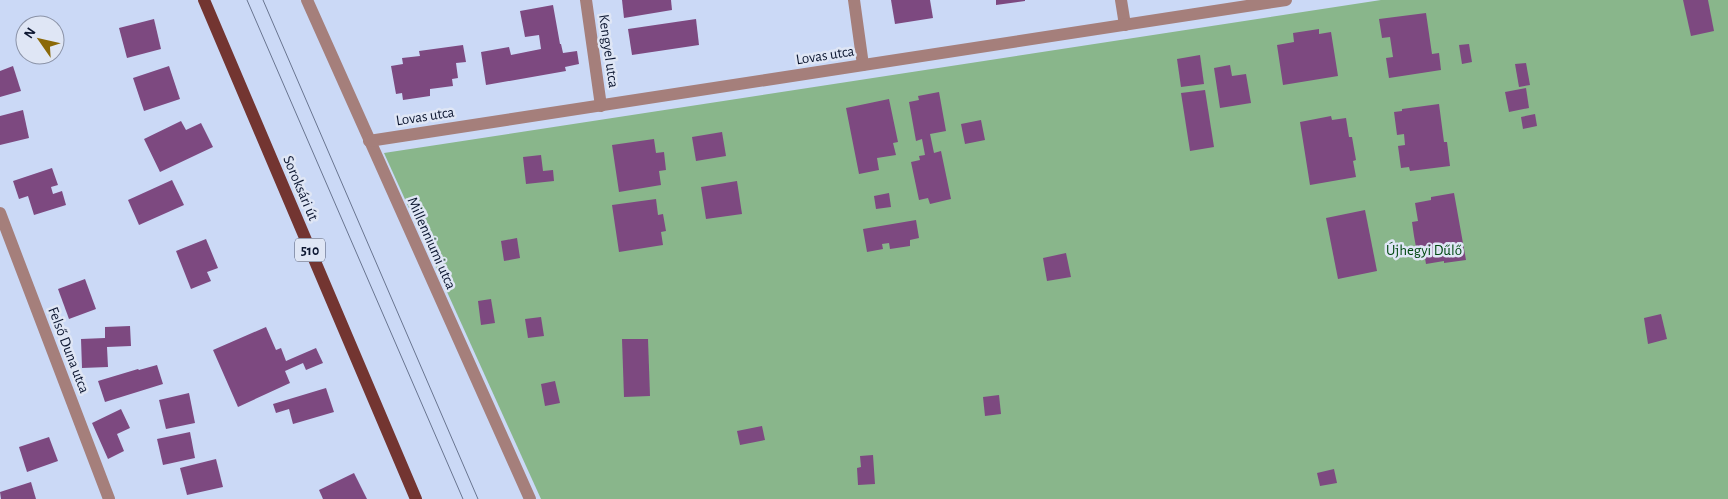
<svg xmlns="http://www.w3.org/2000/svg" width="1728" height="499" font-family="'Alegreya Sans',sans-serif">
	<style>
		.green { fill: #89b68b }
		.building { fill: #7d4980 }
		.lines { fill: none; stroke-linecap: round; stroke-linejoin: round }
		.minor { stroke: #a57f7b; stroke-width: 12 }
		.major { stroke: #733531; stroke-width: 12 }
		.tram { stroke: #697590; stroke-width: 1 }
		.labels { text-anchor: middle; stroke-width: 5; stroke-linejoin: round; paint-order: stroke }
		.shield { fill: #dfe6f5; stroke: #4c556c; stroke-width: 1 }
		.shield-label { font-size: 14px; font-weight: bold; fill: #0d1731 }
		.street-label { font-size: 15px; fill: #0d1731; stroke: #dfe6f5 }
		.park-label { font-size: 15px; fill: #014810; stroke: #dfe6f5 }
	</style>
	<rect width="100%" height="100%" fill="#cbd9f6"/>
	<polygon class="green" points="1381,0 1728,0 1728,499 541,499 384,153"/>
	<g class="building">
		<polygon points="622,0 671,0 672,10 624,18"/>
		<polygon points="891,0 930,0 933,18 895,24"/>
		<polygon points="996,0 1025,0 1025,1 996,5"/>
		<polygon points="1683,0 1708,0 1714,31 1691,36"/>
		<polygon points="553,5 560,44 561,44 563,53 577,51 579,64 565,67 566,71 486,85 481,52 509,47 511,55 541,49 539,35 525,37 520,11"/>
		<polygon points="1426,13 1432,54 1439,53 1441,70 1389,78 1386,58 1393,57 1390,37 1382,38 1379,19"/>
		<polygon points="154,19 161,49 127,58 119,28"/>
		<polygon points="696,19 699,45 632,55 628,29"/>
		<polygon points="1319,29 1319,34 1331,32 1338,76 1283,85 1277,45 1294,42 1293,33"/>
		<polygon points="1469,44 1472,62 1462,64 1459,45"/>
		<polygon points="463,45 466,62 456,63 458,78 452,79 453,86 430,89 430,96 403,100 402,93 396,94 391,66 403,64 402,58 420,56 419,51"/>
		<polygon points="1200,55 1204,84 1181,87 1177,59"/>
		<polygon points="1526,63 1530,85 1519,87 1515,64"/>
		<polygon points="1230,65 1232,76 1246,74 1251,103 1220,108 1214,68"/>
		<polygon points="13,66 21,91 0,97 0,71"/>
		<polygon points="169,66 180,99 144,111 133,78"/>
		<polygon points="1526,88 1529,108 1509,112 1505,92"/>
		<polygon points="1205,90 1214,147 1190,151 1181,93"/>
		<polygon points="939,92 946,131 930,134 934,153 941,151 951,199 930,204 928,198 919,200 911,162 920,160 919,156 925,155 922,139 916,141 909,102 919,100 918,96"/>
		<polygon points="889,99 898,142 893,143 896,155 877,158 879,170 859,174 846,108"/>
		<polygon points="1439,104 1444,142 1447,142 1450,166 1410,171 1409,167 1401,168 1398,146 1405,145 1404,134 1397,135 1394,112 1402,111 1402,109"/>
		<polygon points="23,110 29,138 0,145 0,116"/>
		<polygon points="1535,114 1537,126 1523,129 1521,117"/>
		<polygon points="1331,116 1332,120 1346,118 1349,137 1352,137 1356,160 1353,161 1356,177 1310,185 1300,122"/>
		<polygon points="981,120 985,140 965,144 961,124"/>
		<polygon points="181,121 186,130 201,123 213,147 160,172 144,139"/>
		<polygon points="722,132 726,156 696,161 692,137"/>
		<polygon points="654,139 656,153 664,152 666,170 659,171 661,185 619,192 612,145"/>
		<polygon points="541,155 543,171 553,170 554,181 526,184 523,157"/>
		<polygon points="52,168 58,185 51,187 53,194 62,191 66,205 34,215 28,196 19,199 13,181"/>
		<polygon points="172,180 184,205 139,225 128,200"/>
		<polygon points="737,181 742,214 706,219 701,187"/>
		<polygon points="889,193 891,207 876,209 874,196"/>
		<polygon points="1454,193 1466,260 1444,263 1444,261 1426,264 1423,246 1416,247 1414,236 1412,222 1418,221 1415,203 1431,200 1431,197"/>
		<polygon points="656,199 658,215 663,214 666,231 661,232 663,245 619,252 612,205"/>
		<polygon points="1365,210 1377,271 1338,279 1326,218"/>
		<polygon points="916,220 919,238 910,240 910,246 890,249 889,243 882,244 883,249 867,252 863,229"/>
		<polygon points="517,238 520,258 504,261 501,241"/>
		<polygon points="206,239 218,268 207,272 211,281 191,289 176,251"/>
		<polygon points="1066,253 1071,277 1047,281 1043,258"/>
		<polygon points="85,279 96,309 69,319 58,289"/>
		<polygon points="491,299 495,323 481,325 478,301"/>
		<polygon points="1661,314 1667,339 1648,344 1644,318"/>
		<polygon points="541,317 544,336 528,338 525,319"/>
		<polygon points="130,326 131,346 107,347 108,367 82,368 81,339 105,338 105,327"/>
		<polygon points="266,327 276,350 281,348 286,361 316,348 323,363 306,370 303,363 285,371 290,383 238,407 213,350"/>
		<polygon points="622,339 648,339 650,396 624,397"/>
		<polygon points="157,365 163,384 105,402 98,381 138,369 139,370"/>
		<polygon points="555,381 560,403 545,406 541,384"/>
		<polygon points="326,388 334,412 293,424 289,409 276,413 273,404"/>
		<polygon points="189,393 195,423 166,429 159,400"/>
		<polygon points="999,395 1001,414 985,416 983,397"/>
		<polygon points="121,409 130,428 117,434 124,451 108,459 92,423"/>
		<polygon points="762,426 765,440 740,445 737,431"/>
		<polygon points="190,432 195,458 163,465 157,439"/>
		<polygon points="49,437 58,461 27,472 19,447"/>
		<polygon points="873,455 875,484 858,485 857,468 861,467 860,456"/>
		<polygon points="216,459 223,487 187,495 180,468"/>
		<polygon points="1334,469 1337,483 1320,486 1317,473"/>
		<polygon points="354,473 367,499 323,499 319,490"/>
		<polygon points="31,482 36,499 1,499 0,492"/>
	</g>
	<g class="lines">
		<g class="minor">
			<polyline points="307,0 530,499"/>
			<polyline points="586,0 601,106"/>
			<polyline points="854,0 863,65"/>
			<polyline points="1121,0 1125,25"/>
			<polyline points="369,141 1286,0"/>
			<polyline points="0,213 109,499"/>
		</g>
		<polyline class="major" points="204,0 416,499"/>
		<g class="tram">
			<polyline points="247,0 463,499"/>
			<polyline points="263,0 478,499"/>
		</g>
	</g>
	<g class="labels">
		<rect class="shield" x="295" y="238.5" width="30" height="23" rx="4"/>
		<g class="shield-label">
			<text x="310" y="255">510</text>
		</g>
		<g class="street-label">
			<text transform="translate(609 51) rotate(82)" y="5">Kengyel utca</text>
			<text transform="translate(825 55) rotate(-9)" y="5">Lovas utca</text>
			<text transform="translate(425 116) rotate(-9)" y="5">Lovas utca</text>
			<text transform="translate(301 188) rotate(67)" y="5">Soroksári út</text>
			<text transform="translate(432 243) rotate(66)" y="5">Millenniumi utca</text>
			<text transform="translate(69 350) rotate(69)" y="5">Felső Duna utca</text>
		</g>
		<g class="park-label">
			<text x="1424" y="255">Újhegyi Dűlő</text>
		</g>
	</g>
	<g transform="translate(40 40) rotate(304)"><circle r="24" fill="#dfe6f5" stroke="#8b93a7"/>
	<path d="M0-4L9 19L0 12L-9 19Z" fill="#8b6908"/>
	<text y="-8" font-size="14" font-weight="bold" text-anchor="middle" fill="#0d1731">N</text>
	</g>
</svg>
